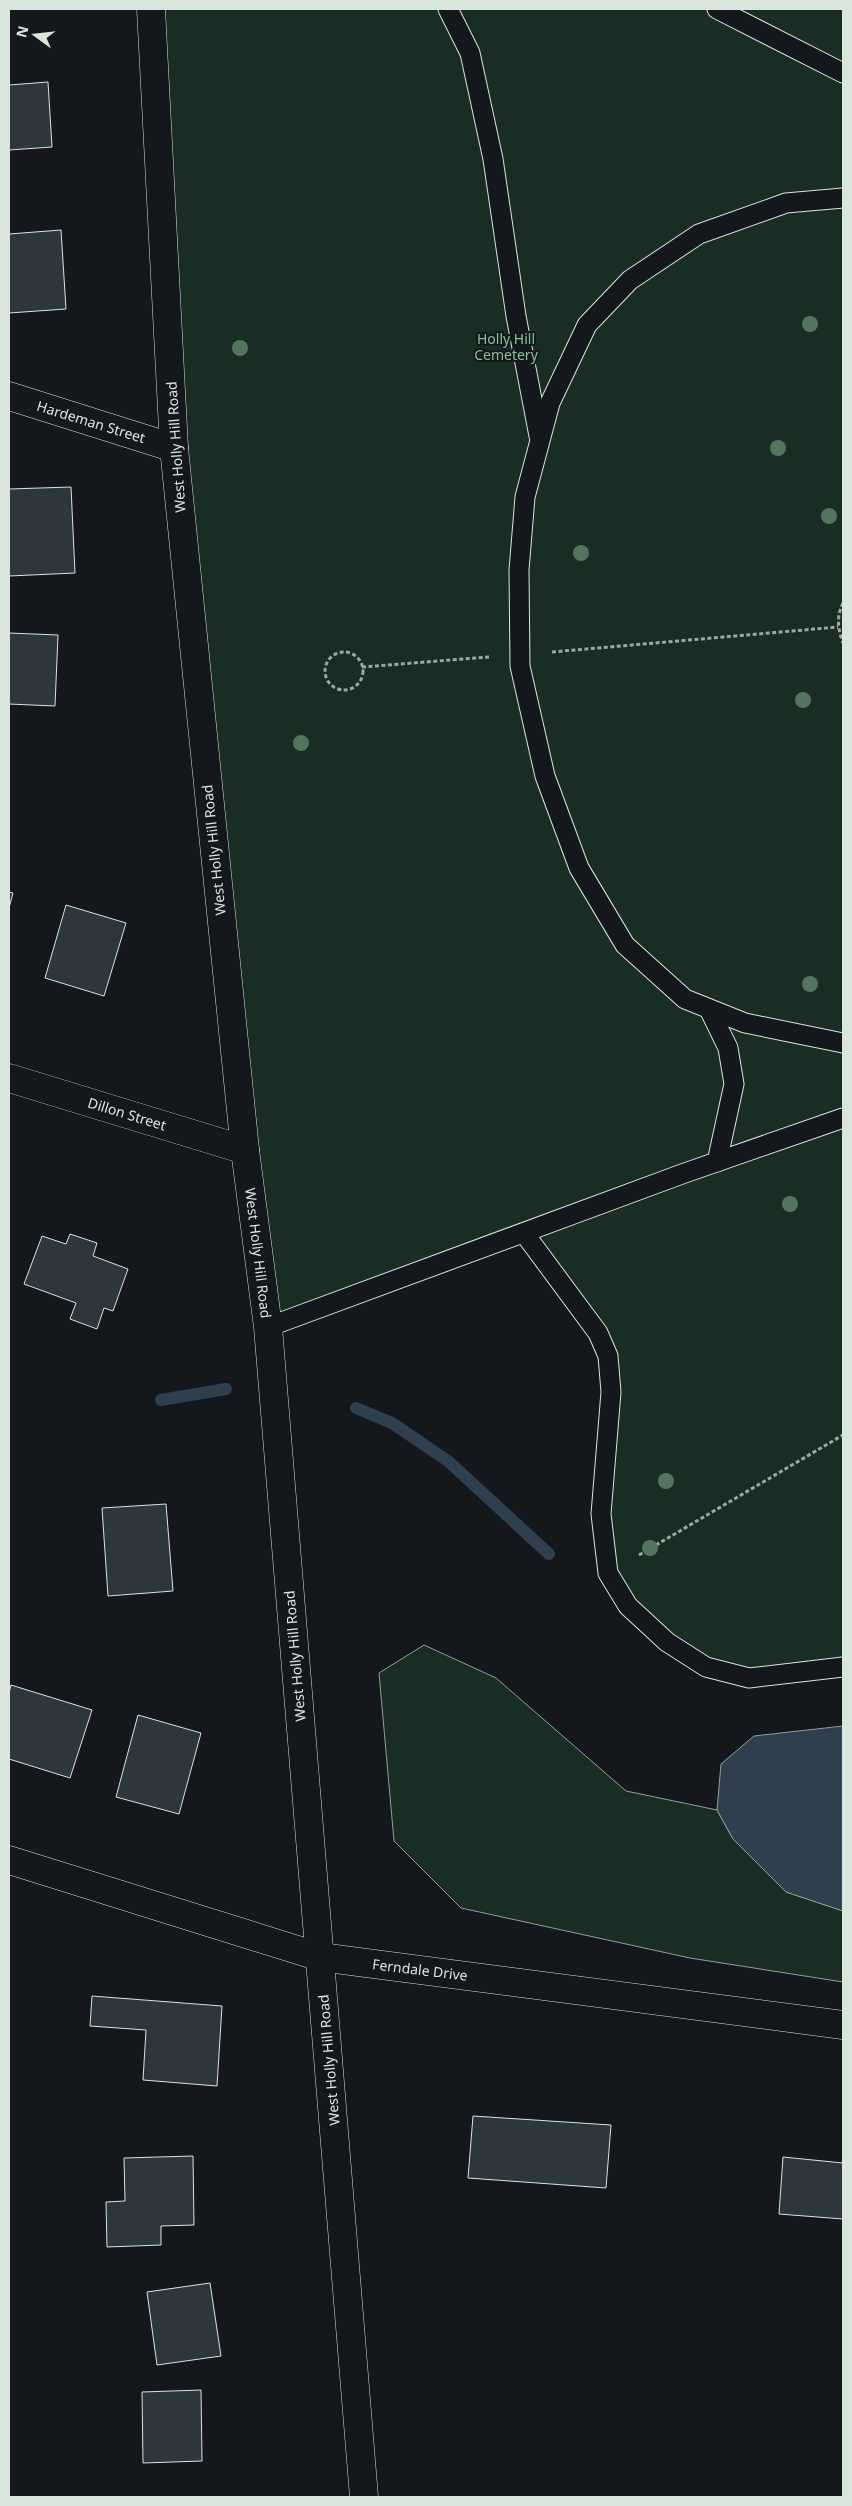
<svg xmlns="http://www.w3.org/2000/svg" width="852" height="2506" font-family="'Noto Sans',sans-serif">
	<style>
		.green { fill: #1a2d24; stroke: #939e99 }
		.water { fill: #2f3f4d; stroke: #939e99 }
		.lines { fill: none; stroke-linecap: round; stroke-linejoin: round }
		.stream { stroke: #2f3f4d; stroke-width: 12 }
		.building { fill: #2c363c; stroke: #d8e6dc }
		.service-casing { stroke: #d8e6dc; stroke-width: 21 }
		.minor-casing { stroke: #d8e6dc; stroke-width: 29 }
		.tertiary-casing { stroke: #d8e6dc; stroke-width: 29 }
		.path { stroke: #9da8a2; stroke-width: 3; stroke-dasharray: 4 2.5; stroke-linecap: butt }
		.service { stroke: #14181c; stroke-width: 19 }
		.minor { stroke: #14181c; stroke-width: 28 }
		.tertiary { stroke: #14181c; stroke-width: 28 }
		.tree { fill: #55745f }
		.labels { text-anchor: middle; stroke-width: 4; stroke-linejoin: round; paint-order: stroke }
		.park-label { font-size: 14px; fill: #8ac095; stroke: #14181c }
		.street-label { font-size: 14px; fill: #d8e6dc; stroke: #14181c }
	</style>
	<rect width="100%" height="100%" fill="#14181c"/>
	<g class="green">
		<polygon points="151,9 843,9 843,1667 749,1678 667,1642 608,1573 608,1356 524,1233 268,1327 245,1150"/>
		<polygon points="424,1645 496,1678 626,1791 717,1810 733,1839 786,1892 843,1911 843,1982 690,1958 461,1908 394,1841 379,1673"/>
	</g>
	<polygon class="water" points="843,1726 843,1911 786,1892 733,1839 717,1810 721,1764 754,1736"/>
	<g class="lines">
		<g class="stream">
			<polyline points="161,1400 226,1389"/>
			<polyline points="356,1408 392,1423 448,1461 549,1554"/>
		</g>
	</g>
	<g class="building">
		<polygon points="48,82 52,147 9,150 9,85"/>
		<polygon points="61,230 66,309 9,313 9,234"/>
		<polygon points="71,487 75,573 9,576 9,489"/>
		<polygon points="9,633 58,635 55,706 9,704"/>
		<polygon points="9,892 13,893 9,908"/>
		<polygon points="66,905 126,923 104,996 45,978"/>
		<polygon points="70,1234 97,1243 93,1256 128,1269 113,1311 104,1308 97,1329 70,1319 76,1303 24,1284 42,1236 66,1244"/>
		<polygon points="166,1504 173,1591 108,1596 102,1508"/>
		<polygon points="11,1685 92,1710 70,1778 9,1759 9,1693"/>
		<polygon points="138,1715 201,1733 179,1814 116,1797"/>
		<polygon points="92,1996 222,2006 217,2086 143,2080 146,2030 90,2026"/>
		<polygon points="473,2116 611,2125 606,2188 468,2178"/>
		<polygon points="193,2156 194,2225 161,2226 161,2245 107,2247 106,2202 125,2201 124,2158"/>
		<polygon points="783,2157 843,2163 843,2219 779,2214"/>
		<polygon points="210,2283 221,2356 157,2365 147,2292"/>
		<polygon points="201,2390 202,2461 143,2463 142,2392"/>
	</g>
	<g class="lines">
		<defs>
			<g id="service">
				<polyline points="448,9 470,53 493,159 516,316 539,436"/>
				<polyline points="717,9 843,73"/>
				<polyline points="843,198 786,203 699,234 630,280 587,325 550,403 525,497 519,570 520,666 545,776 579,868 625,945 685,999 745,1023 843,1043"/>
				<polyline points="709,1009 728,1048 734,1084 717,1162"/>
				<polyline points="524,1233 598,1333 608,1356 611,1392 601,1514 608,1573 628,1606 667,1642 706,1667 749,1678 843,1667"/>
				<polyline points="268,1327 682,1174 843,1118"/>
			</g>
			<g id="minor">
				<polyline points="9,396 174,448"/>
				<polyline points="9,1078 245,1150"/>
				<polyline points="9,1860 320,1957 843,2025"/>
			</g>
			<polyline id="tertiary" points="151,9 174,448 245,1150 268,1327 364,2497"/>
		</defs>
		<use href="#service" class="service-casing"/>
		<use href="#minor" class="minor-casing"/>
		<use href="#tertiary" class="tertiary-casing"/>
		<g class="path">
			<path d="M843,603C836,617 838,629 843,643"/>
			<polyline points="552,652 838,627"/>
			<circle cx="344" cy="671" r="19"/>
			<polyline points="362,667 489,657"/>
			<polyline points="639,1555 843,1435"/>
		</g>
		<use href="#service" class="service"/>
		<use href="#minor" class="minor"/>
		<use href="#tertiary" class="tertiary"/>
	</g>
	<g class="tree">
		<circle cx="810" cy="324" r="8"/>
		<circle cx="240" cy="348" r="8"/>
		<circle cx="778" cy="448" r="8"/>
		<circle cx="829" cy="516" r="8"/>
		<circle cx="581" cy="553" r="8"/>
		<circle cx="803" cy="700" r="8"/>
		<circle cx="301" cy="743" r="8"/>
		<circle cx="810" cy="984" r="8"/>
		<circle cx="790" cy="1204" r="8"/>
		<circle cx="666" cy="1481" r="8"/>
		<circle cx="650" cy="1548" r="8"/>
	</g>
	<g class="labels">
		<g class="park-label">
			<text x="506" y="344">Holly Hill<tspan x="506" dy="16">Cemetery</tspan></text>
		</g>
		<g class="street-label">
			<text transform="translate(91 422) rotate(17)" y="5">Hardeman Street</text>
			<text transform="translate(176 447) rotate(-94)" y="5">West Holly Hill Road</text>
			<text transform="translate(214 850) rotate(-96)" y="5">West Holly Hill Road</text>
			<text transform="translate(127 1114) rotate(17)" y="5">Dillon Street</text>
			<text transform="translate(258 1253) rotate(83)" y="5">West Holly Hill Road</text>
			<text transform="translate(295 1656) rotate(-95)" y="5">West Holly Hill Road</text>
			<text transform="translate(420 1970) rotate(7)" y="5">Ferndale Drive</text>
			<text transform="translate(329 2060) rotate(-95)" y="5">West Holly Hill Road</text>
		</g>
	</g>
	<rect width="852" height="2506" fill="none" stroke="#d8e6dc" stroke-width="20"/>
	<g transform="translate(35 35) rotate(285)" stroke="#14181c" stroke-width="4" paint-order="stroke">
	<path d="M0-4L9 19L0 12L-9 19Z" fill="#d8e6dc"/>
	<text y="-8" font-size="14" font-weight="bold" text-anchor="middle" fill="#d8e6dc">N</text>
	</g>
</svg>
